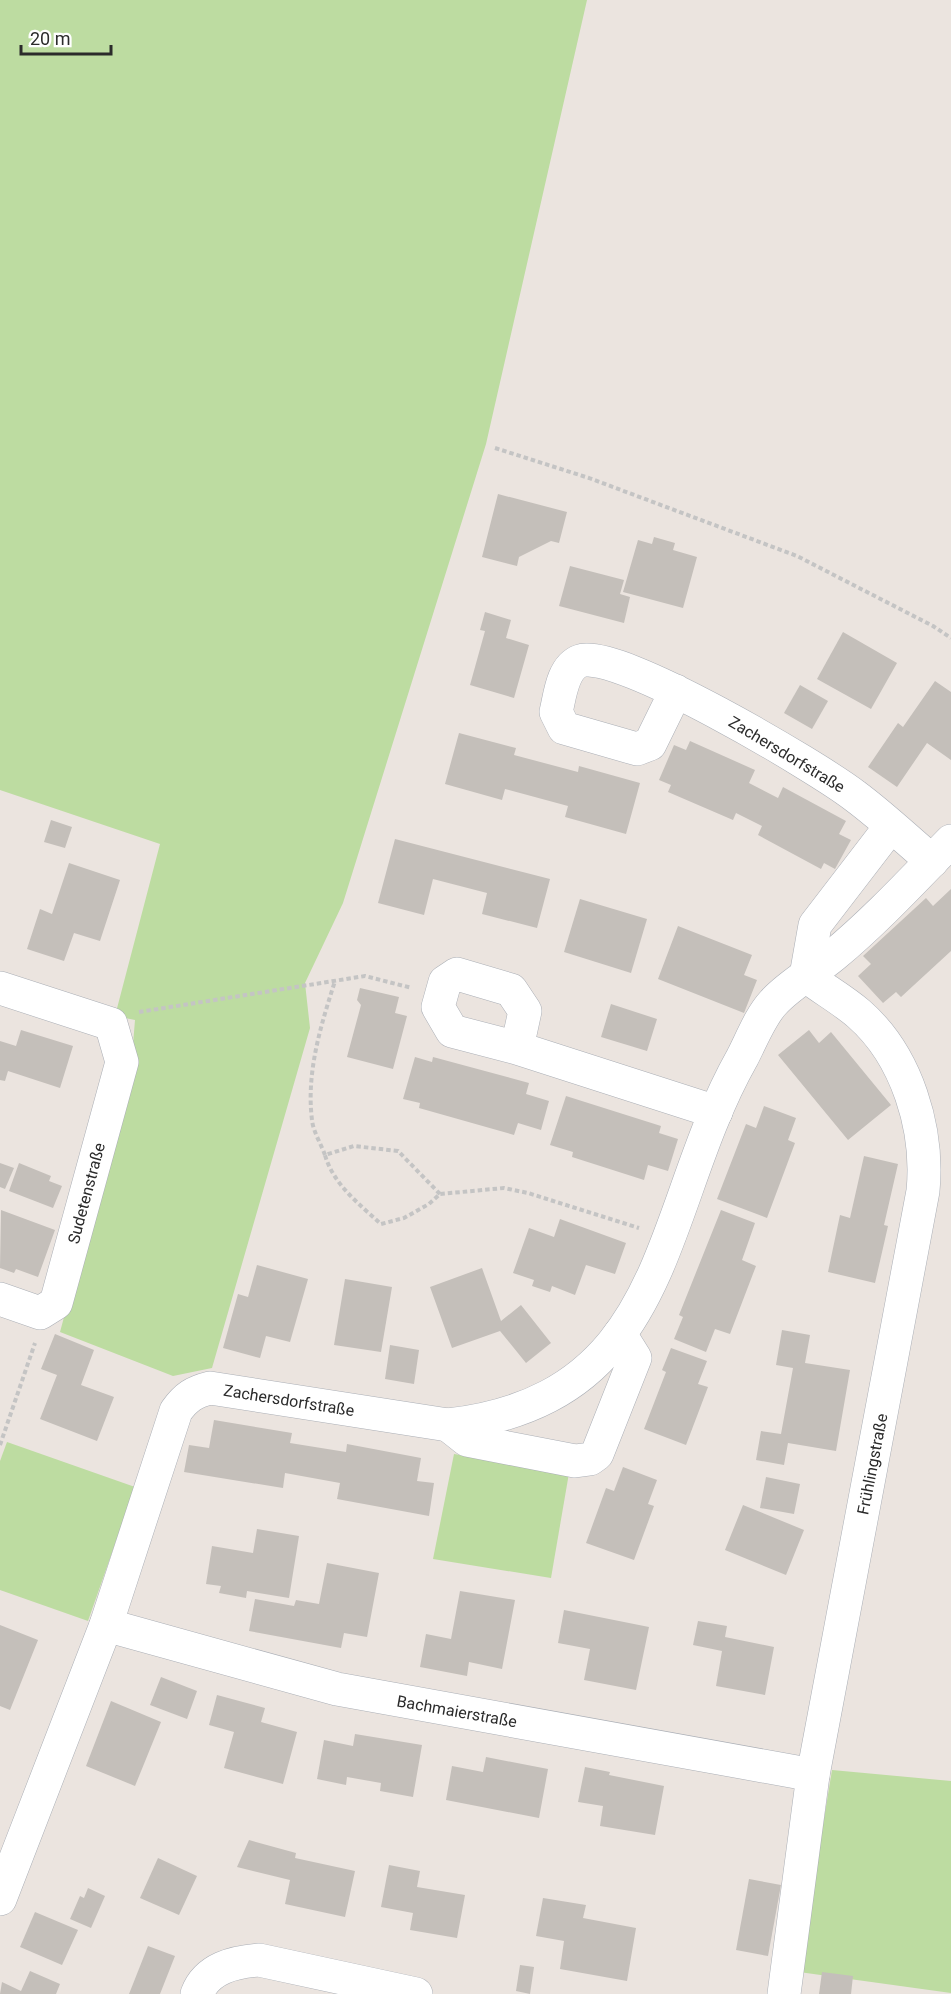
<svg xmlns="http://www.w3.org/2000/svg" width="951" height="1994" font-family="Roboto,sans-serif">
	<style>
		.green { fill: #bddca1 }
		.building { fill: #c4bfba }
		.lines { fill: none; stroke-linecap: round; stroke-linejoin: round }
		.minor-casing { stroke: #abafb6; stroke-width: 34 }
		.path { stroke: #c4c4c4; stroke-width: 4; stroke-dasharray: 4.5 3; stroke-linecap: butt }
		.minor { stroke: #fff; stroke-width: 33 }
		.labels { text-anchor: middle; stroke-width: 5; stroke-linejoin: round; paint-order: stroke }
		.street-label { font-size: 16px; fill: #2b2b2b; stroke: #fff }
	</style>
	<rect width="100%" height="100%" fill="#ebe4df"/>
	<g class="green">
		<polygon points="0,0 587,0 486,444 343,903 305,983 310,1028 212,1368 173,1376 60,1332 131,1069 135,1020 115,1016 160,844 0,790"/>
		<polygon points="7,1442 135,1487 88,1621 0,1590 0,1461"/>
		<polygon points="454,1454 569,1473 551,1578 433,1559"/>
		<polygon points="832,1770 951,1781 951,1993 799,1972"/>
	</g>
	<g class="building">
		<polygon points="498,494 567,512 559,543 551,541 519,557 517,566 482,557"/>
		<polygon points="654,537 675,543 673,550 697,557 683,608 623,592 638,540 652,544"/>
		<polygon points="570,566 624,580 620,594 630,597 624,623 559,606"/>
		<polygon points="485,612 511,620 506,638 529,645 514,698 470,685 485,631 480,630"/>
		<polygon points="843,632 897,663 871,709 817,679"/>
		<polygon points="935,681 951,692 951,760 927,743 897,787 868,767 898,723 903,727"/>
		<polygon points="800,685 828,701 812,729 784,713"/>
		<polygon points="459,733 516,748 514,755 578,772 579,766 640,783 626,834 565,817 568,806 505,789 502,800 445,784"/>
		<polygon points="690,741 755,770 749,783 778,798 783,787 846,821 839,834 851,840 835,869 824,863 821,869 758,835 762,826 736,813 733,820 668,792 671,785 659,780 674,745 686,750"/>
		<polygon points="51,820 72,827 65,848 44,842"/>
		<polygon points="395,839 550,879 537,928 482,914 487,893 433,879 424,915 378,903"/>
		<polygon points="69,863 120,880 100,941 74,933 64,961 27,949 40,909 52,914"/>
		<polygon points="951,889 951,951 901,997 896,992 883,1003 858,976 871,964 863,956 926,898 933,906"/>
		<polygon points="580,899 647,919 631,973 564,952"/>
		<polygon points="678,926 752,955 744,975 757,980 744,1013 658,979"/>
		<polygon points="360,988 399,997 395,1013 407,1016 393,1069 347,1057 361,1005 357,1000"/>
		<polygon points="611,1004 657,1019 647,1051 601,1037"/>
		<polygon points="21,1030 73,1046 60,1088 8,1071 5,1081 0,1080 0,1041 16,1046"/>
		<polygon points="809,1030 819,1043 831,1032 891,1105 848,1140 778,1055"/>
		<polygon points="415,1057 432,1062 433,1057 529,1083 526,1094 549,1101 541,1130 518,1123 514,1135 419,1108 420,1103 403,1099"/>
		<polygon points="566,1096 661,1126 659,1133 678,1139 668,1171 648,1165 644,1180 572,1157 573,1152 550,1145"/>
		<polygon points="764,1106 796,1118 788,1140 795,1143 767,1218 717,1199 746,1124 756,1128"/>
		<polygon points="864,1156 898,1164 884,1225 888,1226 875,1283 828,1272 840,1215 850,1218"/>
		<polygon points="0,1163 14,1168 5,1189 0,1187"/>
		<polygon points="19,1163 51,1176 49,1181 62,1186 53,1208 9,1191"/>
		<polygon points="1,1210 55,1230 38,1277 16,1269 14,1273 0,1268"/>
		<polygon points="721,1210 755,1223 742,1260 756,1266 730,1334 715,1329 706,1352 674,1339 683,1317 679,1315"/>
		<polygon points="560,1219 626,1243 615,1274 586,1265 575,1295 552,1286 550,1292 532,1286 534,1280 513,1273 529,1228 554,1237"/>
		<polygon points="257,1265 308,1279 290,1342 266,1336 260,1358 223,1348 238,1294 248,1297"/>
		<polygon points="482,1268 501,1321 521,1305 551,1343 526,1363 500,1331 452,1348 430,1287"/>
		<polygon points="345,1279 392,1287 381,1352 334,1345"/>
		<polygon points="782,1330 810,1335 805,1363 850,1370 836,1451 788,1443 784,1465 756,1460 761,1431 781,1434 793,1368 776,1365"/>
		<polygon points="55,1334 94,1350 81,1385 114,1397 97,1441 40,1419 57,1375 41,1369"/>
		<polygon points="390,1345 419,1350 414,1384 385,1379"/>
		<polygon points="671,1348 707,1361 698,1384 708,1387 686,1445 644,1429 666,1372 662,1370"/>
		<polygon points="214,1420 292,1433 290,1443 346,1452 347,1444 421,1458 417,1481 434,1483 429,1516 337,1499 340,1483 285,1473 283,1488 184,1472 189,1445 209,1448"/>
		<polygon points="623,1467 657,1480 648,1504 654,1506 634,1560 586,1543 606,1488 614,1491"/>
		<polygon points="766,1477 800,1484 794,1514 760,1508"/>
		<polygon points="743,1505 804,1530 786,1575 725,1550"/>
		<polygon points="257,1529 299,1536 289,1598 247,1591 246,1598 219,1593 221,1586 206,1584 212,1546 253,1553"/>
		<polygon points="327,1563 379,1573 367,1637 344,1633 341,1648 249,1631 255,1599 294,1606 296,1600 319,1604"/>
		<polygon points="460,1591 515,1600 502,1669 469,1662 467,1676 420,1667 426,1634 451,1639"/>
		<polygon points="564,1610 649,1627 636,1690 584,1680 590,1649 558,1643"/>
		<polygon points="698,1621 727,1626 725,1637 774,1647 765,1695 716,1686 722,1651 693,1645"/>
		<polygon points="0,1625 38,1640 10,1710 0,1706"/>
		<polygon points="161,1677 197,1691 187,1719 150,1705"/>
		<polygon points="217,1695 265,1708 261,1722 297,1732 283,1784 224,1768 234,1732 209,1725"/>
		<polygon points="111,1701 161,1722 135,1786 86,1766"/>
		<polygon points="355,1734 422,1745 413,1797 380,1791 381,1783 347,1777 346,1785 317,1779 324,1740 353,1746"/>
		<polygon points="486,1757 548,1769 539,1818 446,1800 452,1766 483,1772"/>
		<polygon points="585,1767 610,1772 609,1775 664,1786 655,1835 600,1826 603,1806 578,1802"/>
		<polygon points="249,1840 296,1853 295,1858 355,1871 345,1917 285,1904 290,1880 237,1867"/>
		<polygon points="158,1858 197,1876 179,1915 140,1898"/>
		<polygon points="389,1865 420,1871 417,1887 465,1895 457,1938 410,1930 413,1913 381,1907"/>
		<polygon points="749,1879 781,1885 768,1956 736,1950"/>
		<polygon points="88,1888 105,1896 91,1928 70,1919 80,1896 84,1898"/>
		<polygon points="543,1898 586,1905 583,1918 636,1928 627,1981 560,1969 564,1941 536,1936"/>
		<polygon points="35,1912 78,1930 62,1965 20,1947"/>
		<polygon points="148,1946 175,1956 160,1994 129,1994"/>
		<polygon points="520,1965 534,1967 530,1994 516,1991"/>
		<polygon points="30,1971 60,1984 56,1994 0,1994 2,1982 21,1991"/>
		<polygon points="822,1972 853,1976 851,1994 819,1994"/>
	</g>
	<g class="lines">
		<defs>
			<g id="minor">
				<path d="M676,691L650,744L637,749L564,728L556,712C560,696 562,668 580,661C616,647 819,768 855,796C882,816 906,839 932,861"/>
				<polyline points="0,988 111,1024 122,1062 56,1303 40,1313 0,1299"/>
				<polyline points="517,1048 525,1011 511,990 457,974 445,982 438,1007 452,1031 517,1048 716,1112"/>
				<polyline points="448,1425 467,1440 575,1461 590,1459 597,1454 635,1358 620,1334"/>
				<polyline points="106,1625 337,1689 813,1775"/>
				<path d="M0,1899L106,1625L176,1411C186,1397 194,1392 210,1388L448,1425C673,1399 655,1212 742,1058C751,1041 760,1017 773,1003C790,984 815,971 834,955C875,921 913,880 951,841"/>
				<path d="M197,1994C207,1968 234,1962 259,1960L416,1994"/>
				<path d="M784,1994L813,1775L923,1191C929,1129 907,1056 859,1014C843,1000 823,989 806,976L815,925L891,826"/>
			</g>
		</defs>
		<use href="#minor" class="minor-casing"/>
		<g class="path">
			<polyline points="495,448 589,478 797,556 933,626 951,638"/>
			<polyline points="139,1012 365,976 412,988"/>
			<path d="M325,1155C321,1144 313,1131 312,1120C306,1072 321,1025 335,981"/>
			<path d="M440,1194L398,1151L354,1146L325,1155C333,1184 360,1205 381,1224L404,1218L429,1204L440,1194L504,1188L528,1193L639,1228"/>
			<polyline points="0,1445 35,1343"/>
		</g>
		<use href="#minor" class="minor"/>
	</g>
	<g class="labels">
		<g class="street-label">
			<text transform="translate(787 754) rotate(31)" y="6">Zachersdorfstraße</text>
			<text transform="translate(86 1193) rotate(-75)" y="6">Sudetenstraße</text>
			<text transform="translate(289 1400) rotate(9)" y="6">Zachersdorfstraße</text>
			<text transform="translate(872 1464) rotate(-79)" y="6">Frühlingstraße</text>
			<text transform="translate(457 1711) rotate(10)" y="6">Bachmaierstraße</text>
		</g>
	</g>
	<path d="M21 45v9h90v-9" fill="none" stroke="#2b2b2b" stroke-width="3"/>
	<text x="30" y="45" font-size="18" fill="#2b2b2b" stroke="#ffffff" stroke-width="4.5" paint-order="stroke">20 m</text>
</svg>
